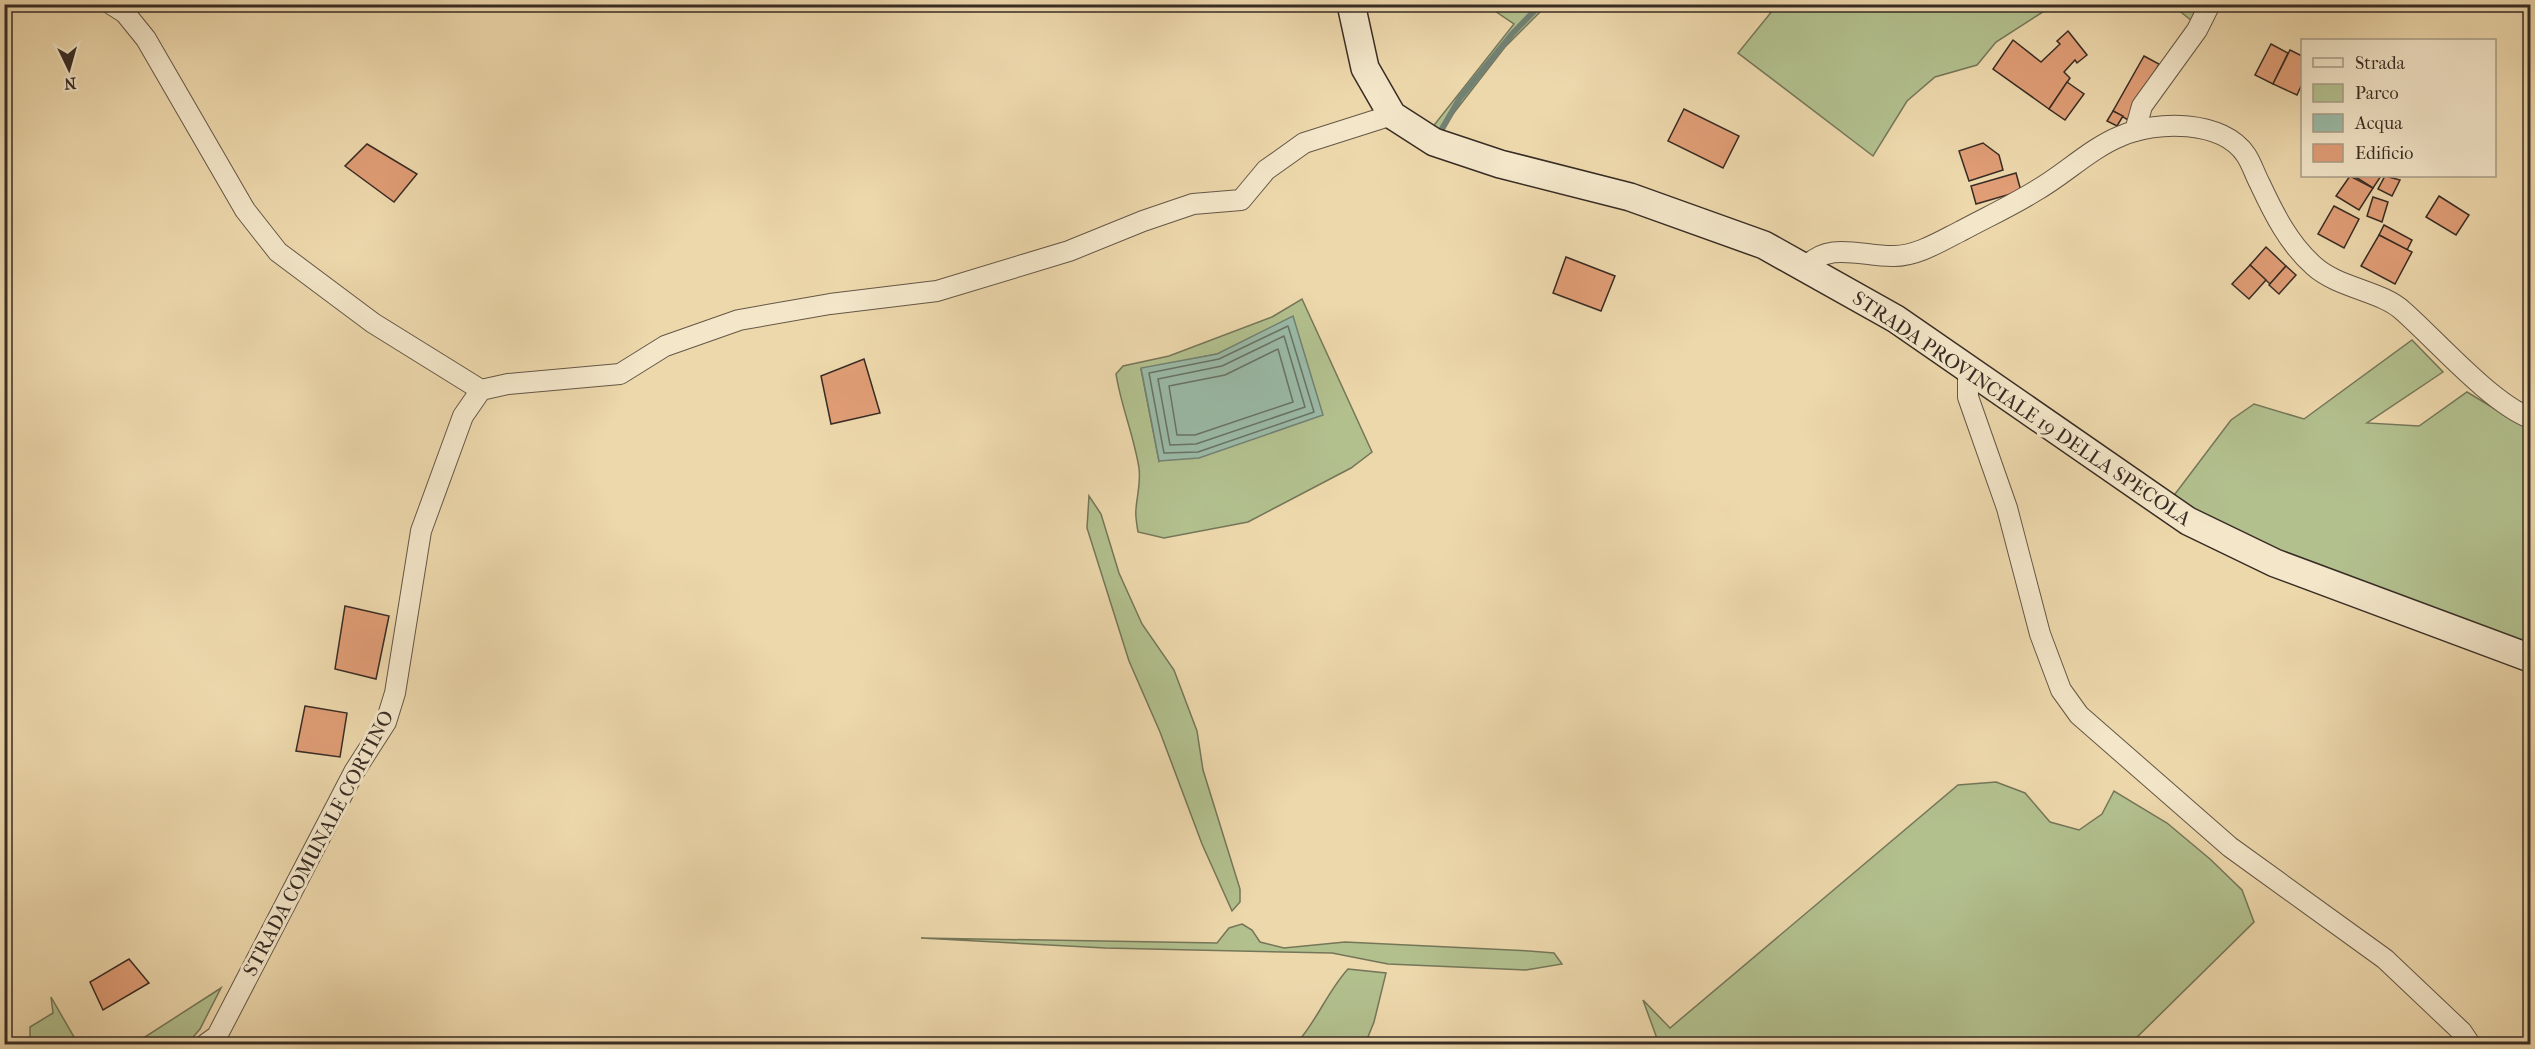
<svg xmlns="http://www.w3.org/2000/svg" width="2535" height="1049" font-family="'IM FELL French Canon',serif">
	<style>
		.green { fill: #b2c08e; stroke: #757659; stroke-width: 1.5; fill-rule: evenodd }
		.water { fill: #9abaa7; stroke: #738173; stroke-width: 1.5 }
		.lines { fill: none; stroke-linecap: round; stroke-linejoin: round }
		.shore { stroke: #697366; stroke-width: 1.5 }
		.stream { stroke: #738173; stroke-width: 6 }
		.building { fill: #e09d76; stroke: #382c24; stroke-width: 1.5 }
		.street-casing { stroke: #655746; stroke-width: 22 }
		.secondary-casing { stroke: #382c24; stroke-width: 30 }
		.street { stroke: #f3e6c9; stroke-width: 20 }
		.secondary { stroke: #f3e6c9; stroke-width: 27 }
		.labels { text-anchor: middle; stroke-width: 6; stroke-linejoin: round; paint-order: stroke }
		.street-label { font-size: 20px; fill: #382c24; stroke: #f3e6c9 }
	</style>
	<rect width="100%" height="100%" fill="#edd8ac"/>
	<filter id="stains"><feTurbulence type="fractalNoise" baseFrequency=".00333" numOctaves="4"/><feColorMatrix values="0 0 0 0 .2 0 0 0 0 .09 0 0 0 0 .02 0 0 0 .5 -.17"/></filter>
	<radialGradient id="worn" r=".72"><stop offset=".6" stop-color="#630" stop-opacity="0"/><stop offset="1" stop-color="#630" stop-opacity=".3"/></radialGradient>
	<g class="green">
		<polygon points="1486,5 1547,5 1505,47 1453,114 1441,135 1431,129 1514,24"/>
		<polygon points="1777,5 1777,4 2062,5 2049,8 1996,42 1977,65 1935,77 1907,101 1873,156 1738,53"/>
		<polygon points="2165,5 2196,5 2192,21 2177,9"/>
		<path d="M1302,299L1372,452L1351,468L1248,522L1164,538L1138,532C1137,525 1135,516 1136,509C1137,494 1141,484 1139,468C1134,436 1121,406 1116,374L1123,366L1169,356L1272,317ZM1217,354L1159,461L1141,369Z"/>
		<polygon points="2412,340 2443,372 2367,423 2419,426 2467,392 2530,430 2530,652 2376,600 2172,498 2231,420 2254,404 2304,419"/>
		<polygon points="1089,496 1101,514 1119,573 1142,624 1174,670 1197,731 1203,770 1240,889 1240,902 1232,911 1202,844 1160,732 1129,661 1087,528"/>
		<polygon points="1996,782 2025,793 2050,822 2079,830 2102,814 2114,791 2167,823 2210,859 2242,890 2254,922 2130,1044 1659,1044 1643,1000 1670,1028 1958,785"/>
		<polygon points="1242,924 1252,930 1260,942 1284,948 1345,942 1529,951 1554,953 1562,964 1526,970 1388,964 1332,953 1105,948 921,938 1217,943 1229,928"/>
		<path d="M1348,969L1386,973L1374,1022L1365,1044H1296C1317,1021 1327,992 1348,969Z"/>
		<polygon points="221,988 200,1029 187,1044 134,1044"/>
		<polygon points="51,997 78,1044 30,1044 30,1027 53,1013"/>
	</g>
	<polygon class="water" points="1293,316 1323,415 1199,458 1159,461 1141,368 1217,354"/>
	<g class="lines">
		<g class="shore">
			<polygon points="1288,326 1314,412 1198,452 1164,453 1149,373 1219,359"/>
			<polygon points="1284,336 1305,407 1196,444 1170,445 1158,379 1222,366"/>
			<polygon points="1278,349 1293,402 1195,435 1177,435 1169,386 1225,375"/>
		</g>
		<polyline class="stream" points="1440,132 1460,98 1512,34 1541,4"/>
	</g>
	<g class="building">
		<polygon points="2068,31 2087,55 2077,63 2075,60 2064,72 2070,78 2049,109 1993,69 2013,40 2041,62 2060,44 2057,41"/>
		<polygon points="2271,44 2288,53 2273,84 2255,75"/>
		<polygon points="2290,50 2302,56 2302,84 2297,95 2273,84"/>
		<polygon points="2144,56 2159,64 2128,120 2113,111"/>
		<polygon points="2067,82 2084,94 2065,120 2049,109"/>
		<polygon points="1684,109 1739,136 1723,168 1668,141"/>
		<polygon points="2113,111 2123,116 2117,126 2107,121"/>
		<polygon points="1983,143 1999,155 2003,170 1969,181 1959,151"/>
		<polygon points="367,144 417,174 394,202 345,166"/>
		<polygon points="2016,173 2021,191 1976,204 1971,186"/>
		<polygon points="2350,176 2373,188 2359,210 2336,196"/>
		<polygon points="2354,176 2381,176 2373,188"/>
		<polygon points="2385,176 2400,180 2392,196 2378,189"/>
		<polygon points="2439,196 2469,215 2456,235 2426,217"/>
		<polygon points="2373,197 2388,202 2382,222 2367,216"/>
		<polygon points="2334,206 2359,219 2344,248 2318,234"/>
		<polygon points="2384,225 2412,240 2407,250 2379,235"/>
		<polygon points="2379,235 2412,252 2395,284 2361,266"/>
		<polygon points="2266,247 2286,266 2270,284 2250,265"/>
		<polygon points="1566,257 1615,276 1601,311 1553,293"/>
		<polygon points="2250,265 2266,280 2249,299 2232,284"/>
		<polygon points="2286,266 2296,275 2279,294 2269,285"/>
		<polygon points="864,359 880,413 831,424 821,376"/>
		<polygon points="345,606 389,616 376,679 335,669"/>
		<polygon points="305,706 347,713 340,757 296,751"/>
		<polygon points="129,959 149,983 103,1010 90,982"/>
	</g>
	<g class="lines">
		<defs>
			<g id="street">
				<polyline points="111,4 125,13 146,39 245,210 278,252 373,323 481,390"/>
				<polyline points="2135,131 2142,106 2197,30 2210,4"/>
				<path d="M1805,268C1828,240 1863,257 1894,256C1917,256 1941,241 1961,231C1987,217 2013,205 2037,190C2065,174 2091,148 2121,136C2156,120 2223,120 2246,155C2252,164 2255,175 2260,184C2274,214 2289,244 2314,266C2338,288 2382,291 2403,311C2437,341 2490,402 2530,418"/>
				<polyline points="1968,369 1968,397 2007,508 2040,634 2061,690 2079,715 2230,847 2385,959 2462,1032 2470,1044"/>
				<polyline points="206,1044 217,1036 354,772 386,722 395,693 421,531 463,416 481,390 508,384 620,374 665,346 739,320 830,304 937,291 1069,251 1143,221 1193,204 1241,200 1266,170 1304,143 1392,115"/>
			</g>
			<polyline id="secondary" points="1351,4 1365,68 1392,115 1434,142 1500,164 1630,197 1764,245 1896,319 2188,521 2275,563 2530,658"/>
		</defs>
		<use href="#street" class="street-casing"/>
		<use href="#secondary" class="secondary-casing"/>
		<use href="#street" class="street"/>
		<use href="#secondary" class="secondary"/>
	</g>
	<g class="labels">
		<g class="street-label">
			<text transform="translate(2022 408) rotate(34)" y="7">STRADA PROVINCIALE 19 DELLA SPECOLA</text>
			<text transform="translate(318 843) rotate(-62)" y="7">STRADA COMUNALE CORTINO</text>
		</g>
	</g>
	<rect width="2535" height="1049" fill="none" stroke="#edd8ac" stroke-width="24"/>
	<rect x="6" y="6" width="2523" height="1037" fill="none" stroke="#382c24" stroke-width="3"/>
	<rect x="12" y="12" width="2511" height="1025" fill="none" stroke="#382c24" stroke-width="1.5"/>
	<rect x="2301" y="39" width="195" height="138" fill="#f3e6c9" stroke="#a89c87" stroke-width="1.5"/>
	<rect x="2313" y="58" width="30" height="9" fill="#f3e6c9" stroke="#a89c87" stroke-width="1.5"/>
	<text x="2355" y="69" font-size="18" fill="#382c24">Strada</text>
	<rect x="2313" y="84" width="30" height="18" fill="#b2c08e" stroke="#a89c87" stroke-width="1.5"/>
	<text x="2355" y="99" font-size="18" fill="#382c24">Parco</text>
	<rect x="2313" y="114" width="30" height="18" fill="#9abaa7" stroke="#a89c87" stroke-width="1.5"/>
	<text x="2355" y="129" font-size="18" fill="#382c24">Acqua</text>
	<rect x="2313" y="144" width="30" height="18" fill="#e09d76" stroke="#a89c87" stroke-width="1.5"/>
	<text x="2355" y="159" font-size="18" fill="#382c24">Edificio</text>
	<g transform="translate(69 69) rotate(175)" stroke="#f3e6c9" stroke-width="4.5" paint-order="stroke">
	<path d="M0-4.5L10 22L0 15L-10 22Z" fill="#382c24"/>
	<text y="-9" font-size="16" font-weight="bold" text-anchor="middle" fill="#382c24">N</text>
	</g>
	<rect width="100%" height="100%" filter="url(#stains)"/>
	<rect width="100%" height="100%" fill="url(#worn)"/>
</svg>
